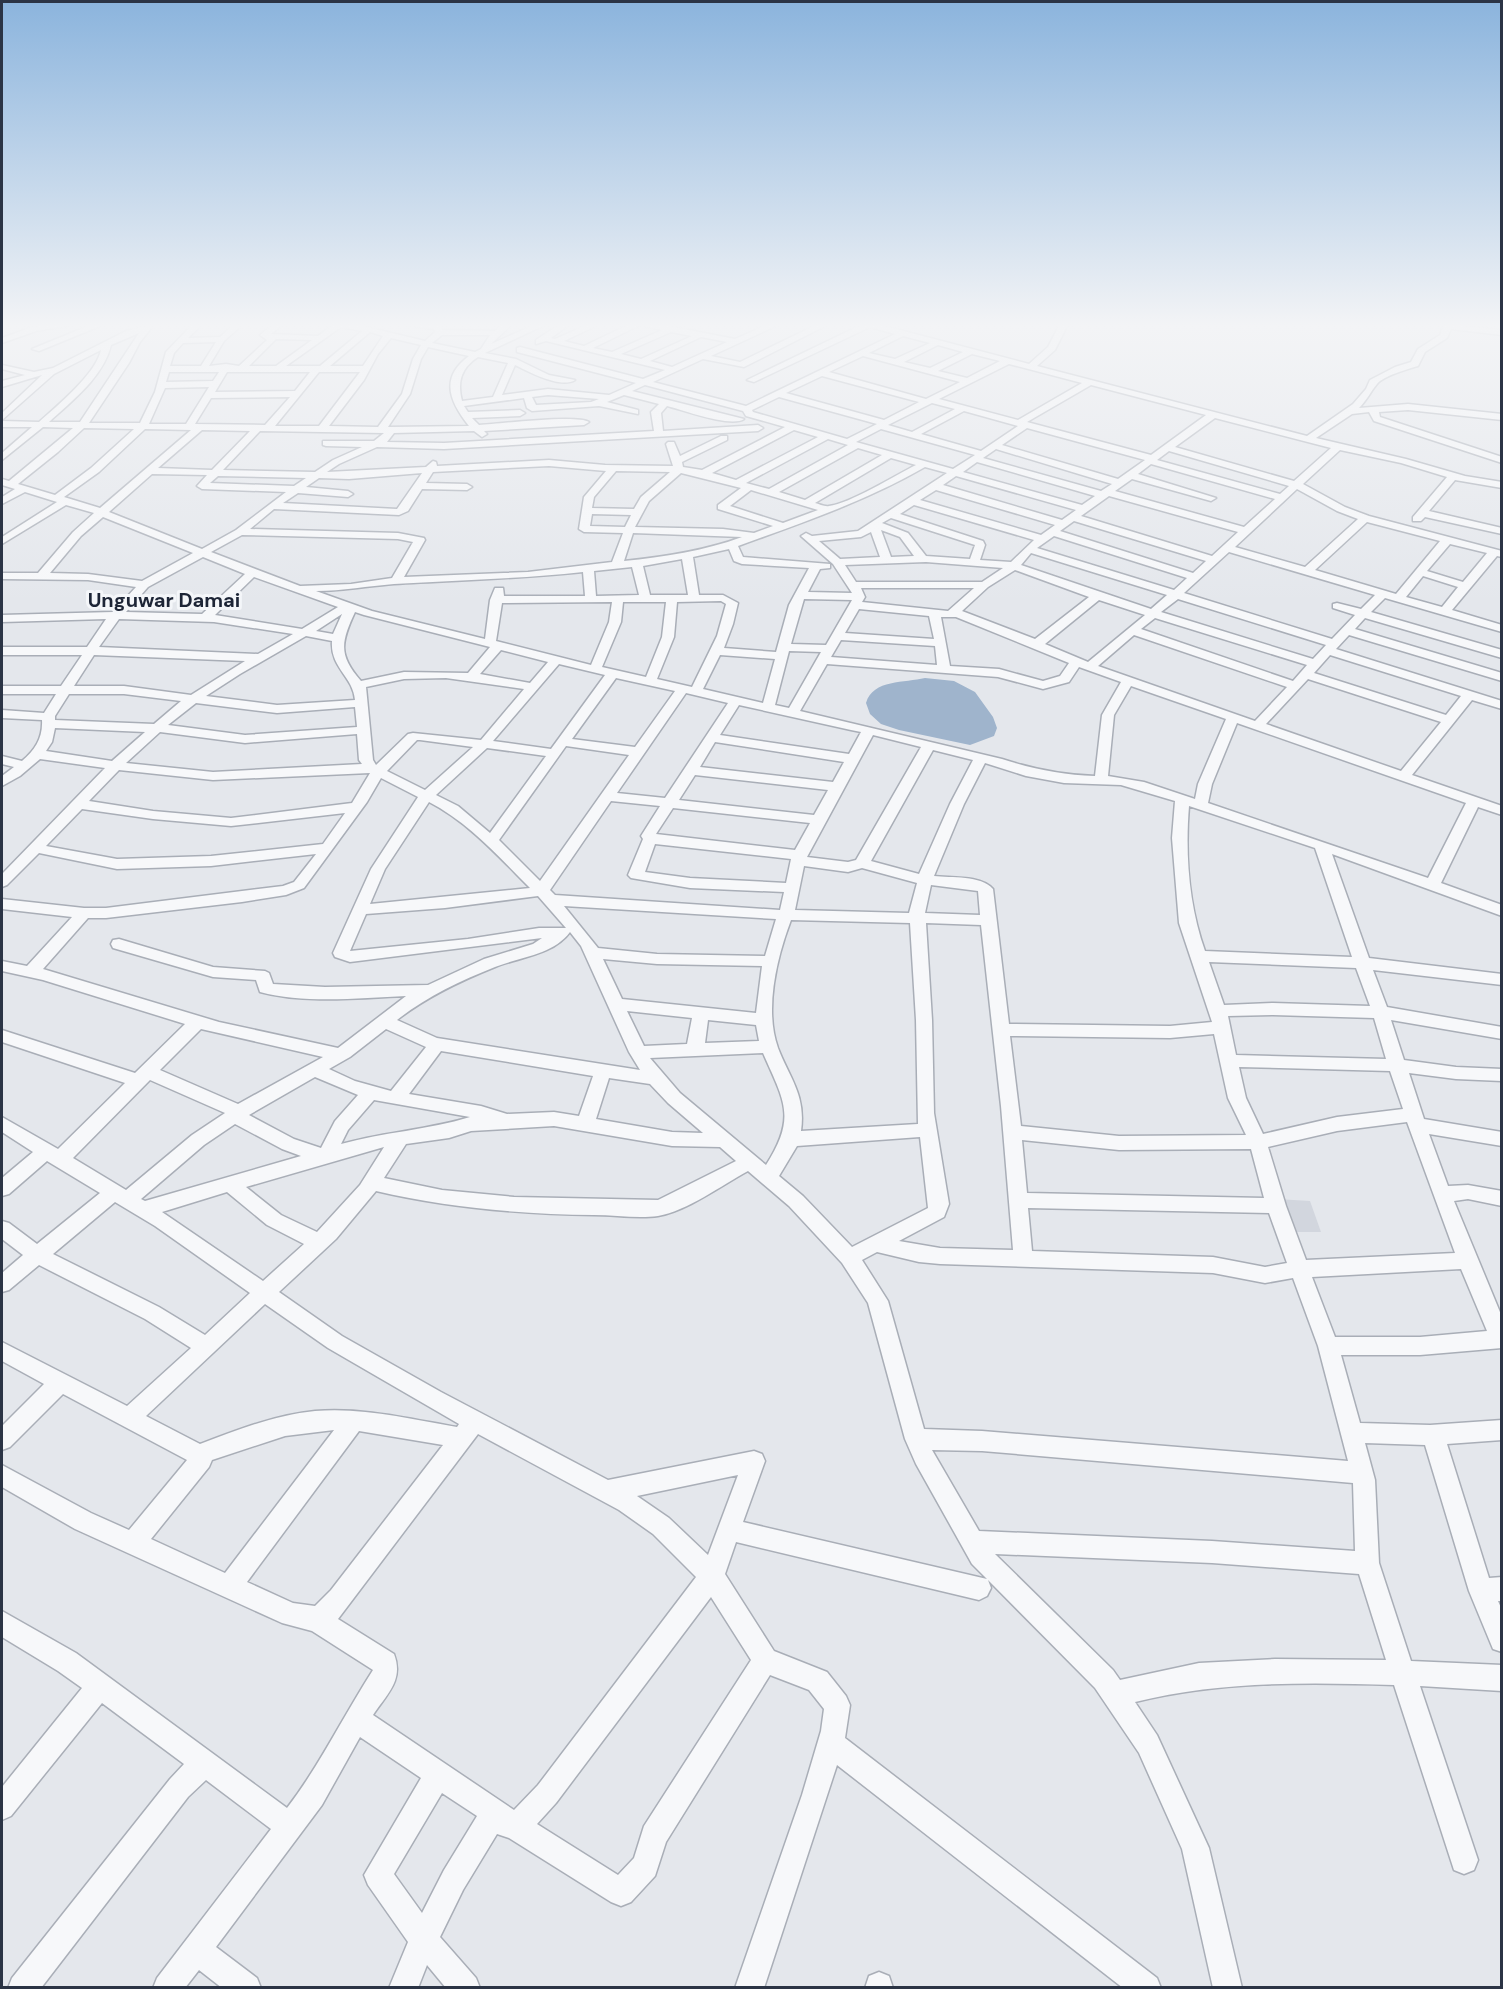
<svg xmlns="http://www.w3.org/2000/svg" width="1503" height="1989" font-family="'DM Sans',sans-serif">
	<style>
		.built { fill: #d2d6de }
		.water { fill: #9fb4cc }
		.lines { fill: none; stroke-linecap: round; stroke-linejoin: round }
		.street-casing { stroke: #a9aeb7; stroke-width: 3 }
		.street { fill: #f7f8fa; fill-rule: evenodd }
		.labels { text-anchor: middle; stroke-width: 6; stroke-linejoin: round; paint-order: stroke }
		.far-district-label { font-size: 20px; font-weight: bold; fill: #1d2536; stroke: #f4f6f9 }
	</style>
	<rect width="100%" height="100%" fill="#e4e7ec"/>
	<polygon class="built" points="1277,1199 1310,1201 1321,1232 1290,1232"/>
	<path class="water" d="M925,678L954,681L975,692L993,717L997,728L994,736L970,745L899,730L881,724L870,714L866,703C873,679 905,683 925,678Z"/>
	<g class="lines">
		<defs>
			<g id="street">
				<polygon points="53,324 78,324 36,331 2,343 2,338 32,327"/>
				<polygon points="93,324 105,324 39,351 32,349"/>
				<path d="M193,324H202L188,338L220,337L234,324H243L224,341L209,366L226,364L239,366L267,340L260,335L274,324H283L271,334L318,336L334,324H354L425,341L435,332L434,329L400,324H441L442,330L495,331L503,324H512L491,344L536,324H547L485,353L516,359L549,375L575,380C561,389 529,372 515,365L502,395L548,389L609,395L636,383L517,352V348L520,347L643,379L665,370L546,341L536,344V340L560,324H570L551,338L555,339L589,324H600L564,341L584,346L630,324H658L735,339L769,324H780L711,356L740,362L818,324H829L744,367L703,359L653,382L746,406L895,334L870,327L754,382L747,380L863,324H877L1029,364L1048,347L1060,324H1068L1055,350L1037,366L1307,436L1353,404L1366,389L1370,380L1395,367L1411,362L1418,349L1440,335L1444,324L1502,330V335L1451,329L1447,338L1425,352L1418,366C1408,369 1383,376 1377,384C1371,391 1367,400 1359,408L1408,404L1502,414V420L1408,410L1379,412L1380,417L1502,457V463L1374,421L1369,412L1352,414L1316,438L1406,459L1465,476L1502,482V488L1455,480L1429,511L1502,528V534L1425,517L1421,521H1413V517L1447,477L1401,463L1340,450L1303,484L1345,507L1369,516L1502,551V557L1497,556L1452,610L1502,625V632L1385,598L1371,612L1502,650V658L1365,618L1355,629L1502,673V681L1349,635L1336,649L1502,701V709L1472,700L1412,775L1502,806V815L1478,807L1441,883L1502,905V916L1332,854L1369,958L1502,974V985L1373,970L1387,1007L1502,1027V1039L1391,1020L1404,1060L1456,1067L1502,1069V1081L1456,1079L1409,1073L1424,1119L1502,1132V1146L1429,1134L1448,1186L1468,1185L1502,1191V1206L1468,1199L1454,1201L1502,1317V1348L1420,1355H1341L1360,1423L1430,1425L1502,1420V1440L1447,1444L1489,1578L1502,1577V1601H1498L1502,1610V1652L1493,1649L1469,1591L1425,1445L1365,1443L1375,1480L1379,1563L1411,1661L1502,1665V1691L1420,1686L1478,1860L1474,1870L1464,1874L1454,1870L1394,1685C1307,1682 1219,1681 1135,1702L1157,1735L1209,1848L1242,1988H1213L1182,1849L1139,1753L1095,1688L988,1580L991,1588L987,1596L979,1600L736,1542L725,1574L774,1651L827,1672L846,1696L850,1705L845,1738L1157,1978L1161,1988H1123L837,1765L764,1988H735L802,1795L821,1731L824,1709L809,1690L770,1675L666,1842L655,1876L631,1902L621,1906L611,1902L509,1838L497,1834L463,1890L440,1937L476,1978L480,1988H446L427,1965L418,1988H389L408,1942L368,1885L364,1875L421,1778L360,1737L322,1805L216,1947L257,1978L261,1988H222L199,1970L185,1988H153L157,1978L271,1829L206,1780L188,1797L41,1988H8L12,1978L170,1779L184,1764L102,1703L11,1816L2,1820V1787L82,1688L58,1671L2,1637V1611L76,1653L287,1808C320,1765 344,1715 373,1670L312,1631L282,1623L75,1529L2,1487V1465L91,1513L129,1530L187,1460L63,1394L10,1447L2,1450V1426L44,1384L2,1361V1342L127,1406L191,1348L145,1319L39,1265L9,1290L2,1292V1273L23,1255L2,1239V1221L9,1223L37,1244L100,1193L47,1161L9,1194L2,1196V1178L33,1152L2,1132V1117L58,1149L125,1083L2,1042V1030L135,1073L185,1024L43,980L2,971V961L27,966L72,917L2,909V899L84,908H106L283,886L294,882L316,854L211,866L117,869L39,853L7,885L2,887V874L105,768L40,759L20,776L2,786V776L14,767L2,764V756L22,761C35,750 43,738 42,720L2,718V710L44,713L56,694H2V686H61L82,655H2V647H87L106,619L2,622V615L113,612L136,587L88,580L2,579V573H38L73,532L94,513L66,505L2,544V537L57,502L25,492L2,504V497L15,489L2,485V479L9,481L73,428L43,427L2,460V453L32,427H2V421L39,422C57,406 96,374 101,350L54,374L2,420V413L42,375L2,387V381L25,375L2,369V365L34,372L53,368L126,331L151,325L152,327L140,342L129,363L89,423H140L155,392L166,352ZM640,325L662,330L612,352L593,348ZM341,327L362,331L320,366H286ZM370,332L383,336L363,366H330ZM671,332L692,336L641,359L621,354ZM139,333L80,422H49C72,401 104,376 111,345ZM442,335H490L481,349L475,352L432,343ZM903,336L930,343L895,359L869,353ZM701,337L727,342L672,367L650,361ZM391,338L421,345L413,359L402,394L378,427L329,426L364,380L378,354ZM276,339L312,340L276,366H249ZM216,342L201,366H170L174,353L183,343ZM938,345L963,352L930,368L904,362ZM428,347L469,356C439,378 450,402 469,426L388,427L410,394L421,359ZM972,354L1000,361L967,378L938,371ZM863,356L960,382L926,399L829,372ZM478,357L508,363L493,397L462,401C457,382 461,368 478,357ZM1009,364L1082,383L1018,420L939,399ZM169,372H219L213,381L166,382ZM227,372H310L295,391L215,392ZM319,372H360L319,426H275ZM822,376L919,402L884,420L786,393ZM645,385L743,411L746,416L785,427L702,470L683,467L682,462L727,440V436H721L680,456L674,442H668L666,444L673,466L605,465L549,460L437,466L436,462L433,461L426,467L327,472L339,464L377,447L444,449L758,431L763,428L758,425L663,431L661,413L667,406C683,410 731,428 744,419L632,391ZM1091,385L1206,415L1151,455L1027,422ZM209,387L186,424H149L165,388ZM548,395L599,399L591,402L536,405L532,397ZM624,395L659,404L651,412L654,431L444,443L387,442L394,433L474,431L482,437L487,434L484,431L584,425L589,422C577,414 498,424 479,425L472,418L520,416L525,413L520,410L468,412L464,406L524,398L527,408L532,411L599,406L638,414V410L607,402ZM290,397L265,425L195,424L211,398ZM779,397L877,424L847,439L753,412L752,410ZM932,403L955,409L912,432L888,425ZM964,411L1018,426L981,451L921,434ZM1215,418L1331,448L1294,481L1175,447ZM84,428L134,429L91,468L55,495L18,484L58,452ZM1027,428L1145,460L1118,479L1002,445ZM145,429L191,430L100,508L64,497L99,472ZM881,429L975,455L953,469L856,442ZM202,430L250,431L212,470L158,468ZM794,430L818,437L736,480L712,473ZM260,431L384,433L374,441H323V445L326,446L362,447L333,460L315,472L223,470ZM828,439L848,445L769,489L746,483ZM858,448L882,455L805,500L779,492ZM996,449L1112,484L1101,491L983,458ZM1169,451L1289,486L1280,494L1157,460ZM891,458L916,465C896,475 849,504 829,506C825,507 819,504 815,503ZM977,462L1095,496L1082,505L963,472ZM1151,464L1275,499L1244,527L1115,491L1132,479L1211,501L1216,498L1138,474ZM549,466L606,471L584,497L579,529L584,532L623,533L612,562L528,572L404,577L425,540L424,538L398,533L250,529L274,509L399,515L408,511L422,489L467,490L472,487L467,484L426,483L433,472ZM925,467L947,473L858,531L812,536L806,533L801,536L833,564L852,593L808,592L820,569L830,568V564L743,557L738,546C804,522 864,502 925,467ZM616,471L670,472L641,497L634,509L592,508L594,497ZM422,473L397,509L283,503L298,493L348,497L353,494L348,491L306,487L319,478L349,479ZM681,473L741,488L718,505V509L773,526L754,533L723,529L635,527L649,501ZM152,474L207,475L197,486L202,489L286,492L236,530L202,549L109,512ZM218,476L306,478L294,486L210,483ZM956,476L1076,510L1062,520L943,485ZM1297,489L1337,511L1358,519L1305,567L1235,547ZM751,490L818,510L783,523L730,506ZM936,490L1055,525L1041,535L920,500ZM1109,496L1238,532L1212,556L1081,516ZM914,505L1034,540L1011,562L980,560L985,545L983,541L900,514ZM592,514L631,515L625,527L590,526ZM103,517L193,553L142,581L88,574L50,573L81,536ZM891,518L975,545L970,559L926,556L908,533L882,523ZM1074,521L1206,561L1193,573L1060,531ZM1367,522L1440,541L1396,594L1315,570ZM881,530L900,537L914,556L891,557ZM871,532L880,557L840,559L819,541L861,537ZM633,533L742,537C704,551 664,557 624,561ZM242,535L398,539L413,542L392,578L351,584L300,586L211,552ZM1054,536L1187,578L1174,590L1037,548ZM1450,544L1487,553L1463,582L1427,571ZM729,549L734,561L742,564L809,568L789,605L776,652L724,648L733,624L738,603L723,595H699L693,557ZM1229,552L1375,595L1361,609L1337,603L1333,604V608L1355,615L1332,639L1184,593ZM1031,553L1167,595L1151,609L1021,565ZM203,557L245,574L202,614L126,612L148,587ZM682,559L688,595H650L643,566ZM926,562L1003,568L982,582H856L845,565ZM632,567L639,595L596,596L594,571ZM1015,570L1089,597L1035,639L962,611L988,587ZM583,572L585,596H504L503,588H495L490,600L485,639L372,611L316,591C343,591 368,586 394,584C457,580 520,579 583,572ZM1423,576L1458,587L1442,607L1406,597ZM254,577L338,607L302,629L215,615ZM861,588H974L948,611L862,602L865,597ZM804,599L852,600L826,645L791,644ZM1178,599L1326,645L1313,659L1161,612ZM1099,600L1145,615L1088,662L1045,644ZM721,601L726,604L717,636L692,687L657,679L674,637L677,602ZM612,602L609,622L591,665L496,641L502,603ZM623,602H666L662,637L646,677L602,667L621,622ZM859,609L929,616L934,639L845,633ZM355,612L364,615L490,647L468,673L404,672L361,681C338,655 341,642 355,612ZM342,614L333,634L316,631ZM941,617H956L1069,663L1060,676L1043,681L999,669L950,666ZM1155,618L1307,665L1293,681L1141,629ZM119,619L214,622L293,634L258,654L99,647ZM1134,635L1287,687L1255,721L1098,666ZM306,636L332,641C330,668 353,676 355,700L277,705L206,696L240,674ZM841,640L935,646L937,665L831,657ZM501,650L548,662L530,683L480,674ZM789,651L821,652L789,708L775,705ZM94,655L245,661L191,695L124,686H74ZM720,655L775,659L763,703L703,689ZM1330,655L1461,696L1446,715L1314,673ZM559,664L605,675L551,749L493,741ZM827,664L998,677L1043,689L1069,682L1079,667L1121,682L1102,715L1095,776C1062,775 1033,769 1002,759L800,711ZM446,678L524,689L481,740L413,733L408,734L376,765L373,760L366,687L404,679ZM616,678L675,691L635,747L572,739ZM1308,679L1441,722L1401,771L1266,724ZM1131,686L1226,719L1198,784L1195,799L1144,782L1108,776L1114,715ZM686,693L728,703L665,798L617,793ZM69,694H124L181,701L154,724L55,720V716ZM196,703L277,713L355,707L357,727L245,735L168,725ZM739,705L851,730L861,732L849,754L720,735ZM1237,723L1466,803L1428,878L1208,803L1212,784ZM55,728L145,732L112,761L46,751L52,742ZM160,732L245,743L357,734L359,760L362,764L213,772L126,763ZM873,735L921,747L856,860L848,862L807,857ZM417,740H420L473,747L425,790L387,771ZM715,742L844,762L833,782L700,767ZM566,746L629,755L540,881L499,840ZM487,748L546,756L490,833L458,806L436,795ZM933,750L973,760L950,804L919,874L871,861ZM985,763L1026,776L1064,783L1121,785L1175,801L1172,838L1179,923L1212,1022L1170,1026L1009,1024L993,889C981,875 951,878 934,876L964,804ZM119,770L213,780L370,773L352,803L231,818L153,811L89,801ZM695,775L828,790L814,815L679,800ZM381,778L418,797L371,869L333,953L335,957L350,962L542,938L533,944L484,959L428,985L325,987L273,984L269,973L265,971L213,967L119,939L113,940L111,944L113,948L213,977L256,980L260,992C304,1004 360,998 406,996L338,1048L219,1022L43,969L88,918H106L242,902L286,895L304,888L367,802ZM611,801L660,806L641,836L643,839L628,875L631,878L690,888L784,892L780,910L555,895L550,890ZM429,802C468,822 499,857 530,888L370,904L385,869ZM1189,806L1315,848L1352,957L1205,951C1189,906 1185,854 1189,806ZM673,808L810,823L795,850L656,834ZM82,809L153,819L231,826L345,813L323,844L211,856L117,859L46,846ZM655,844L791,859L786,883L690,878L645,872ZM804,866L848,872L862,868L917,883L909,913L795,910ZM931,885L978,891L980,915L925,913ZM538,896L566,928H539L468,939L350,951L366,914L445,908ZM564,906L776,919L765,956L657,954L598,948ZM791,920L910,923L916,1020L918,1124L801,1131C806,1095 790,1079 778,1048C764,1009 777,957 791,920ZM926,923L981,925L1001,1106L1013,1250L940,1248L899,1241L944,1217L949,1204L934,1113L932,1020ZM570,932L581,946L629,1052L640,1070L437,1038L397,1020C426,997 460,981 495,967C520,957 553,955 570,932ZM603,959L657,964L762,966L756,1013L622,999ZM1209,962L1356,968L1370,1006L1273,1003L1224,1005ZM627,1011L692,1018L687,1044L644,1046ZM1273,1015L1374,1018L1386,1059L1236,1055L1228,1016ZM708,1020L756,1025L759,1041L705,1043ZM201,1029L323,1057L238,1104L160,1070ZM386,1029L426,1047L391,1091L355,1081L329,1069L350,1057ZM1214,1034L1228,1098L1246,1135L1119,1136L1021,1126L1010,1036L1170,1038ZM441,1051L593,1076L579,1116L554,1112L507,1114L481,1106L409,1094ZM763,1053C784,1101 797,1117 766,1165L680,1093L650,1058ZM1239,1067L1390,1071L1403,1109L1337,1117L1263,1134L1246,1098ZM315,1077L358,1095L335,1121L321,1148L294,1139L249,1115ZM609,1078L650,1084L668,1103L703,1133L672,1132L596,1119ZM150,1080L225,1113L192,1135L126,1190L73,1158ZM374,1100L470,1117C428,1130 384,1132 341,1144L348,1130ZM1407,1122L1455,1253L1306,1260L1286,1206L1268,1147L1337,1131ZM235,1124L282,1149L301,1156L145,1201L141,1199L204,1145ZM554,1126L672,1146L720,1147L736,1161L658,1200L514,1197L442,1190L384,1178L406,1144L449,1138L471,1131ZM920,1137L928,1208L852,1247L803,1196L779,1176L797,1146ZM1022,1140L1119,1150L1251,1149L1264,1198L1027,1193ZM384,1147L360,1185L317,1232L281,1215L246,1187ZM748,1171L789,1206L842,1263L868,1303L905,1439L916,1464L972,1564L987,1579L743,1522L765,1461L762,1454L754,1451L608,1480L441,1392L342,1336L279,1292L336,1239L376,1191C448,1208 521,1214 594,1215C615,1215 638,1219 658,1216C687,1211 722,1185 748,1171ZM227,1192L267,1225L304,1244L263,1281L162,1212ZM115,1202L155,1226L250,1293L205,1335L159,1307L53,1254ZM1028,1208L1269,1213L1287,1263L1265,1267L1213,1257L1032,1251ZM877,1252L919,1262L940,1264L1213,1273L1265,1283L1293,1278L1318,1346L1348,1461L982,1431L924,1429L888,1301L862,1260ZM1461,1269L1487,1331L1420,1337H1335L1312,1277ZM265,1304L328,1348L459,1424L457,1427C410,1419 363,1407 315,1411C275,1415 237,1430 200,1444L146,1416ZM334,1430L225,1573L151,1539L209,1467L212,1460L285,1436ZM359,1431L443,1445L331,1590L315,1606L293,1603L247,1582ZM478,1434L619,1510L653,1534L696,1577L538,1785L514,1810L373,1715C387,1694 404,1680 394,1654L338,1619ZM932,1450L982,1451L1353,1483L1355,1551L1212,1541L979,1531ZM738,1475L708,1555L669,1518L637,1496ZM995,1554L1212,1563L1359,1574L1386,1660L1275,1659L1199,1663L1120,1680L1113,1670ZM711,1597L751,1660L644,1826L634,1858L618,1875L537,1824L556,1803ZM442,1793L477,1816L444,1870L422,1913L394,1874Z"/>
				<polygon points="879,1972 889,1976 893,1988 865,1988 869,1976"/>
			</g>
		</defs>
		<use href="#street" class="street-casing"/>
		<use href="#street" class="street"/>
	</g>
	<linearGradient id="sky" x2="0" y2="1"><stop stop-color="#8bb4dd"/><stop offset="0.54" stop-color="#f3f4f6"/><stop offset="1" stop-color="#f3f4f6" stop-opacity="0"/></linearGradient>
	<rect width="1503" height="603" fill="url(#sky)"/>
	<g class="labels">
		<g class="far-district-label">
			<text x="164" y="607">Unguwar Damai</text>
		</g>
	</g>
	<rect width="1503" height="1989" fill="none" stroke="#2b3445" stroke-width="6"/>
</svg>
